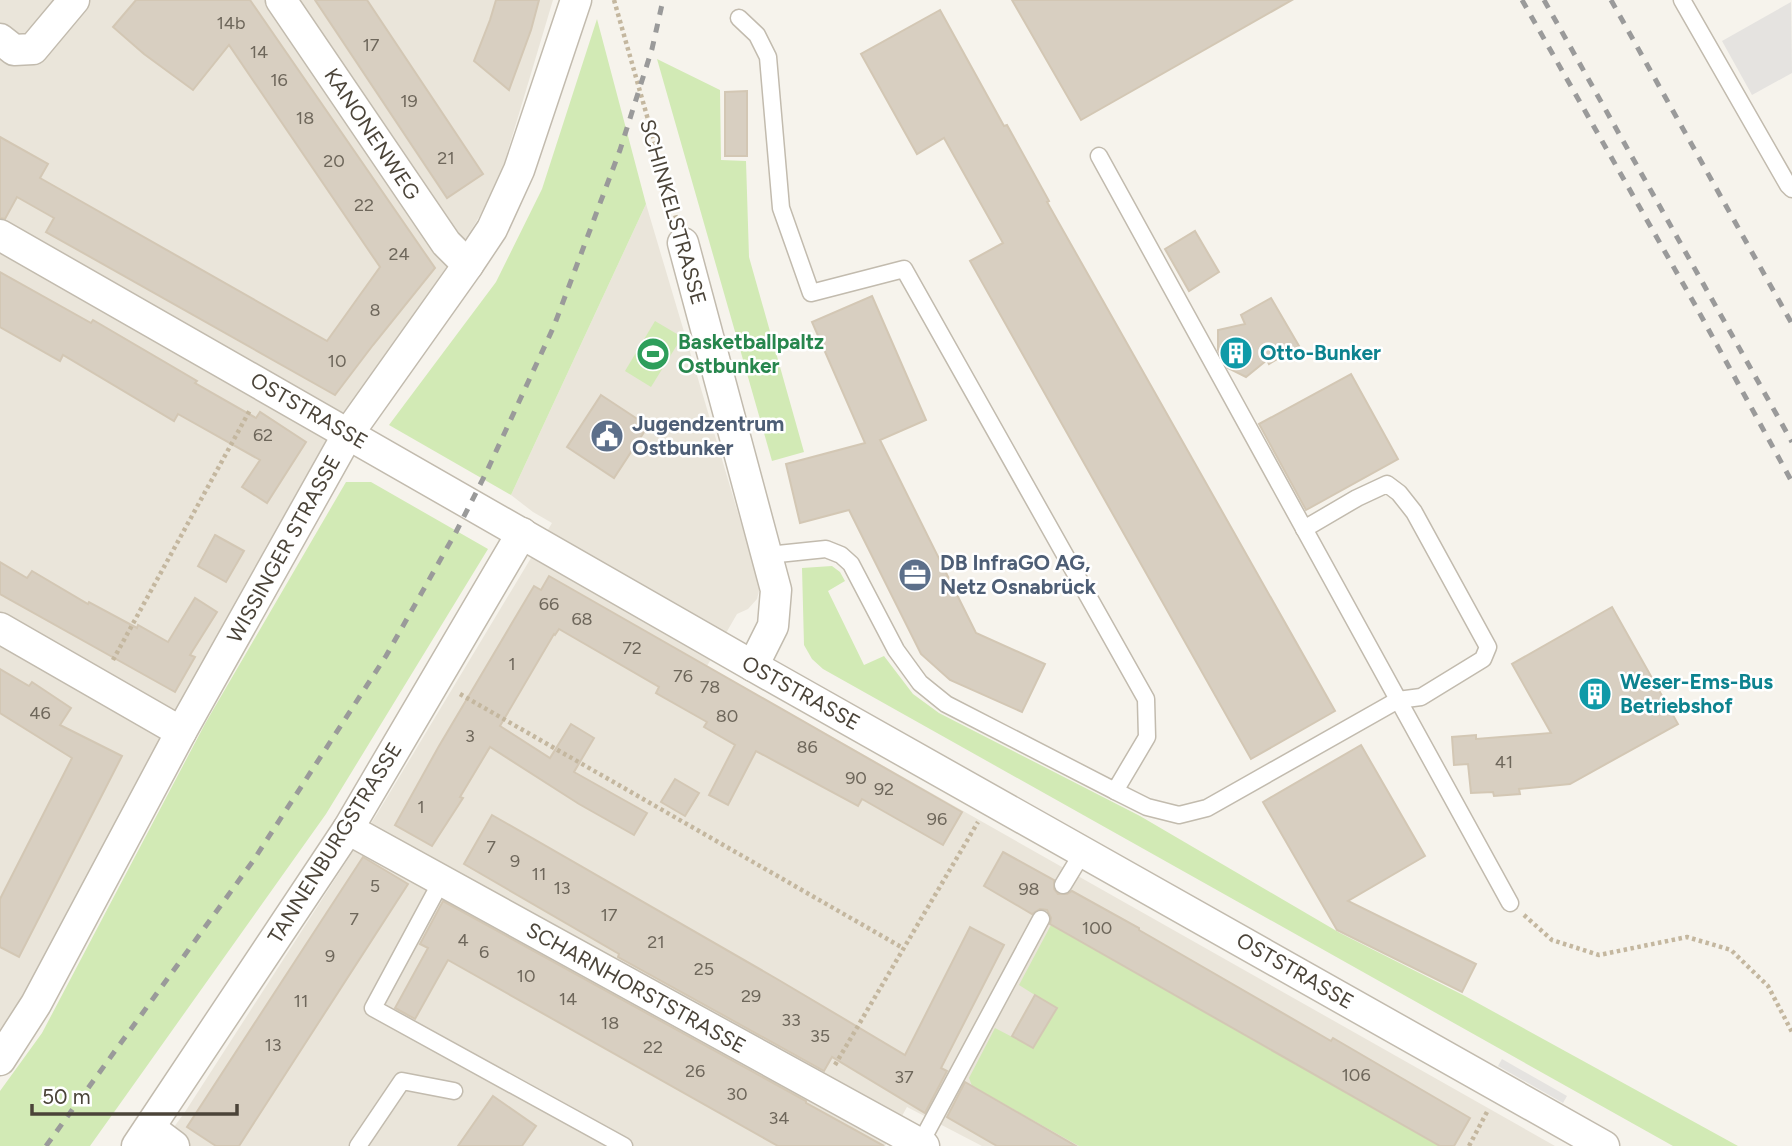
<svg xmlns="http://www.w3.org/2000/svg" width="1792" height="1146" font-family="Figtree,sans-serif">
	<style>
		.residential { fill: #eae5da }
		.green { fill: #d2eab5 }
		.parking { fill: #e5e3e0 }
		.building { fill: #d8cfc1; stroke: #d3c7b4; stroke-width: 2 }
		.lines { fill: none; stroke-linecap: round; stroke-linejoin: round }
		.service-casing { stroke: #c2bbae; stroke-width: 19 }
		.minor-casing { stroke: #c2bbae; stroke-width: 33 }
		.path { stroke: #c4b79f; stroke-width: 4.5; stroke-dasharray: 3.5 3.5; stroke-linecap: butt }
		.service { stroke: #fff; stroke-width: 16 }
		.minor { stroke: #fff; stroke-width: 30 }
		.rail { stroke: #9a9a9a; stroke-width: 5; stroke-dasharray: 9 9; stroke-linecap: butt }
		.labels { text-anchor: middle; stroke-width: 5; stroke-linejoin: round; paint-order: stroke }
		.number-label { font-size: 18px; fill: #6e675b }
		.street-label { font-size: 21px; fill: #4b4439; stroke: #fff }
		.leisure-label { font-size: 21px; font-weight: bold; fill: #27864d; stroke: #fff; text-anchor: start }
		.culture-label { font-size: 21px; font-weight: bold; fill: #0d838f; stroke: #fff; text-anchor: start }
		.service-label { font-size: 21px; font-weight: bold; fill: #4e5e75; stroke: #fff; text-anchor: start }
	</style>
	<rect width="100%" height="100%" fill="#f6f3ec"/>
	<g class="residential">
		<polygon points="0,0 553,0 497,187 470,232 325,446 16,1012 0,1034"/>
		<polygon points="646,204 760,587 757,599 748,609 737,614 707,666 1555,1146 982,1146 907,1107 885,1146 160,1146 185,1112 377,814 552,523 533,512 511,495"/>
	</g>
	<g class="green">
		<polygon points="597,19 646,204 511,495 389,425 496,282 542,189"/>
		<polygon points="657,59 720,90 721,160 746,161 749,257 804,452 772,461"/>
		<polygon points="655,321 682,337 651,387 625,371"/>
		<polygon points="346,482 371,482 488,549 326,814 90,1146 0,1146 0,1091 42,1033 206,722"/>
		<polygon points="832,566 840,572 845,581 828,591 864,665 884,656 913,694 939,713 1140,816 1340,933 1465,996 1738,1146 1673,1146 823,669 812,659 804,645 802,568"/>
		<polygon points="1051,925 1439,1146 1079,1146 972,1086 969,1078 995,1028 1033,1048 1057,1009 1019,985"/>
	</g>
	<g class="parking">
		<polygon points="1791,2 1792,73 1752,95 1722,41"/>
		<polygon points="1502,1059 1567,1096 1563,1103 1498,1066"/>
	</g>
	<g class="building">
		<polygon points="136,0 250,0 435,268 373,345 335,395 46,232 54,218 17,197 5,219 0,218 0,137 48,164 40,178 327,341 380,267 229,45 193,90 144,54 113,27"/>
		<polygon points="315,0 367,0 483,174 447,198"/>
		<polygon points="496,0 539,0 531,30 509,90 474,61 490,20"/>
		<polygon points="1012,0 1292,0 1081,120"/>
		<polygon points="940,10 1004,126 1007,125 1049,201 1047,202 1335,711 1251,759 970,261 1003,243 944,138 917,154 861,54"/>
		<polygon points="747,91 747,156 725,156 725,92"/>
		<polygon points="1195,231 1219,272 1189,291 1165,249"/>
		<polygon points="0,272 91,323 93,320 197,381 195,383 256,418 260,412 306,442 267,503 242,487 260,460 178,414 174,421 63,355 60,361 0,327"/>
		<polygon points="872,296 926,420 880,440 976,633 1045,664 1022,712 950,680 921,654 849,510 800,523 786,464 865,443 812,322"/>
		<polygon points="1271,298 1299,346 1269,364 1267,360 1246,377 1228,368 1218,350 1218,330 1245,324 1241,315"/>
		<polygon points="1351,374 1398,459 1306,510 1259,424"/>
		<polygon points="601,395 648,426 614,478 567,447"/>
		<polygon points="215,535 244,551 226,582 198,566"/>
		<polygon points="0,562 27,578 32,571 88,604 89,602 137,628 138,625 168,642 195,598 217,612 190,655 195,657 175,692 0,594"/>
		<polygon points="549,576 962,812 943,845 862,799 858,806 756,751 728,805 709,795 735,745 704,727 707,722 656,693 659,687 559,629 555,635 554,634 500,726 550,758 571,724 594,738 574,772 647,813 634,835 579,804 490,747 460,797 463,798 432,846 395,825 439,746 534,586 541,590"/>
		<polygon points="1612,607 1678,724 1570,784 1519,789 1520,794 1494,796 1493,792 1471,793 1468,764 1454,765 1452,737 1476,735 1476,739 1551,733 1512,664"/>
		<polygon points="0,669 29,686 32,682 71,708 60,725 122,756 19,957 0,947 0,899 72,758 0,713"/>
		<polygon points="1361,745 1425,856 1348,901 1476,964 1462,992 1337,930 1263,802"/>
		<polygon points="675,779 699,793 685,816 661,802"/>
		<polygon points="492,815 777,979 905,1055 970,927 1004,945 941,1068 947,1071 925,1113 832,1057 824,1071 618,957 619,954 464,864"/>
		<polygon points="1003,852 1054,880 1054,889 1058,894 1067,894 1072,891 1139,928 1139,930 1331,1041 1333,1038 1470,1118 1454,1146 1440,1146 1050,924 1051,918 1047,910 1040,909 1032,914 984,886"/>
		<polygon points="363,857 408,884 239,1146 216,1146 187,1127"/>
		<polygon points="443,901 806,1101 806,1103 884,1146 778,1146 448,960 415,1019 395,1008 428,948 420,944"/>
		<polygon points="1035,995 1057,1008 1033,1048 1012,1036"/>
		<polygon points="965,1082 1076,1146 997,1146 947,1117"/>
		<polygon points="493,1096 536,1126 522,1146 458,1146"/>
	</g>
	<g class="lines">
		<defs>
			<g id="service">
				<polyline points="1682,0 1788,185 1792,189"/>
				<polyline points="739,18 757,35 768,57 781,208 811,293 904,269 1146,699 1147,737 1115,791 946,704 920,683 896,650 851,564 841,555 826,549 768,555"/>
				<polyline points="1099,156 1510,903"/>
				<polyline points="1115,791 1147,807 1179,815 1207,808 1398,700 1421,697 1483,659 1488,647 1414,512 1399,493 1387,484 1357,498 1304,529"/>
				<polyline points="442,880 373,1008 624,1146"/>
				<polyline points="1063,885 1083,852"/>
				<polyline points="920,1144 1041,919"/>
				<polyline points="358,1146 402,1081 454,1091"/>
			</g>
			<g id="minor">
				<polyline points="281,0 446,243 468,265"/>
				<polyline points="0,39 14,50 33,49 74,0"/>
				<polyline points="0,235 753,666 1604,1146"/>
				<polyline points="683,243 776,590 773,626 753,666"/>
				<polyline points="0,628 181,732"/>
				<polyline points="348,829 924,1146"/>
				<polyline points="0,1060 36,1004 181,732 348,434 468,265 492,229 519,170 576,0"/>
				<polyline points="150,1128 174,1146"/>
				<polyline points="137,1146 348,829 522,533"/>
			</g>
		</defs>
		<use href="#service" class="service-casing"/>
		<use href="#minor" class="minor-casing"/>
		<g class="path">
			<polyline points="614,0 676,218"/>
			<polyline points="113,660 250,410"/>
			<polyline points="460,694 903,948"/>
			<polyline points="1524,915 1552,940 1599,955 1687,937 1731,950 1768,986 1792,1032"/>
			<polyline points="835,1065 978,822"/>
			<polyline points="1469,1146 1488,1110"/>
		</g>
		<use href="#service" class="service"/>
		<use href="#minor" class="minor"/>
		<g class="rail">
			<polyline points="1522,0 1694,303 1792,482"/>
			<polyline points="1544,0 1792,442"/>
			<polyline points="1611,0 1792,324"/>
			<polyline points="46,1146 253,861 386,656 456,532 486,473 554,326 620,150 652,49 663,0"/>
		</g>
	</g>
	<defs>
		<symbol id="building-disc" viewBox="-11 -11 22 22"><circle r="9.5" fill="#0f9aa8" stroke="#fff"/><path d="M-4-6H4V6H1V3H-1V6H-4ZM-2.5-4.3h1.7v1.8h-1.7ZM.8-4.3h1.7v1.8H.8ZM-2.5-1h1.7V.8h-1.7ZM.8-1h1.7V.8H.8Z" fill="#fff"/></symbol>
		<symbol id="stadium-disc" viewBox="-11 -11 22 22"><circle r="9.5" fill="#2e9e5b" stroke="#fff"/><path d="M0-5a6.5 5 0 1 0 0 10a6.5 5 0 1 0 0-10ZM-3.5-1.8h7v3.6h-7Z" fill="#fff"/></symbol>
		<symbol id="civic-disc" viewBox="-11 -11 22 22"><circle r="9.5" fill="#5c6f8a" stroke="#fff"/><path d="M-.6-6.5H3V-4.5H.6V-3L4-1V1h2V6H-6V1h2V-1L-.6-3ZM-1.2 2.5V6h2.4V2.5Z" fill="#fff"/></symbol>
		<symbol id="office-disc" viewBox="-11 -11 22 22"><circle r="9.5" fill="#5c6f8a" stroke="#fff"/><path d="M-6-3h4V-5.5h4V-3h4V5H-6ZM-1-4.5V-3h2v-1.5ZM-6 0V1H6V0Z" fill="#fff"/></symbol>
	</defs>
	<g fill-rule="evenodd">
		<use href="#building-disc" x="1217" y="334" width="38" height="38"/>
		<use href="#stadium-disc" x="634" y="335" width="38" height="38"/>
		<use href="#civic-disc" x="588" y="417" width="38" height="38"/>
		<use href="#office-disc" x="896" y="556" width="38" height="38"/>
		<use href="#building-disc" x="1576" y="675" width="38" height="38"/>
	</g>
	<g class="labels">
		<g class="number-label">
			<text x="231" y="29">14b</text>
			<text x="371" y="51">17</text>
			<text x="259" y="58">14</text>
			<text x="279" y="86">16</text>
			<text x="409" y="107">19</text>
			<text x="305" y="124">18</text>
			<text x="446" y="164">21</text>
			<text x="334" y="167">20</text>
			<text x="364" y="211">22</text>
			<text x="399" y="260">24</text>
			<text x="375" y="316">8</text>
			<text x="337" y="367">10</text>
			<text x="263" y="441">62</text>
			<text x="549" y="610">66</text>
			<text x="582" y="625">68</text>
			<text x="632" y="654">72</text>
			<text x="512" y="670">1</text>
			<text x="683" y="682">76</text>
			<text x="710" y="693">78</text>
			<text x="40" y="719">46</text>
			<text x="727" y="722">80</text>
			<text x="470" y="742">3</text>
			<text x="807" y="753">86</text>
			<text x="1504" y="768">41</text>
			<text x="856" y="784">90</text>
			<text x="884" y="795">92</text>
			<text x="421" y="813">1</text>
			<text x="937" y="825">96</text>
			<text x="491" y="853">7</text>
			<text x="515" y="867">9</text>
			<text x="539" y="880">11</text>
			<text x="375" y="892">5</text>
			<text x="562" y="894">13</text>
			<text x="1029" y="895">98</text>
			<text x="609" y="921">17</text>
			<text x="354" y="925">7</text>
			<text x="1097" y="934">100</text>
			<text x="463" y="946">4</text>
			<text x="656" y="948">21</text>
			<text x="484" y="958">6</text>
			<text x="330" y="962">9</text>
			<text x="704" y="975">25</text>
			<text x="526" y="982">10</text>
			<text x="751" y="1002">29</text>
			<text x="568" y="1005">14</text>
			<text x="301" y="1007">11</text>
			<text x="791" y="1026">33</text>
			<text x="610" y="1029">18</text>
			<text x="820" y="1042">35</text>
			<text x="273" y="1051">13</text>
			<text x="653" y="1053">22</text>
			<text x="695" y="1077">26</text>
			<text x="1356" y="1081">106</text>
			<text x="904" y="1083">37</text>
			<text x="737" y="1100">30</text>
			<text x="779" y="1124">34</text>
		</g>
		<g class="street-label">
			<text transform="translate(372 134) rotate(56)" y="7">KANONENWEG</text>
			<text transform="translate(673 212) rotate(74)" y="7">SCHINKELSTRASSE</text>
			<text transform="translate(309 411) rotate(30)" y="7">OSTSTRASSE</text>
			<text transform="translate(284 549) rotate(-61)" y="7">WISSINGER STRASSE</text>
			<text transform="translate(801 693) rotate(29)" y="7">OSTSTRASSE</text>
			<text transform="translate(335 843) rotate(-58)" y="7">TANNENBURGSTRASSE</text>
			<text transform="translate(1295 971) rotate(30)" y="7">OSTSTRASSE</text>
			<text transform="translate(636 988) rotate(29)" y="7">SCHARNHORSTSTRASSE</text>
		</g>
		<g class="leisure-label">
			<text x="678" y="349">Basketballpaltz<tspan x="678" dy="24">Ostbunker</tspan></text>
		</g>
		<g class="culture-label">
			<text x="1260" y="360">Otto-Bunker</text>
			<text x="1620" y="689">Weser-Ems-Bus<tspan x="1620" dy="24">Betriebshof</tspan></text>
		</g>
		<g class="service-label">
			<text x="632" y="431">Jugendzentrum<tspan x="632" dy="24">Ostbunker</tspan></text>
			<text x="940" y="570">DB InfraGO AG,<tspan x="940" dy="24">Netz Osnabrück</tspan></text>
		</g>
	</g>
	<path d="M32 1104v10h205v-10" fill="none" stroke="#4b4439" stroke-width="3.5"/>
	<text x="42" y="1104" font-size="21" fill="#4b4439" stroke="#ffffff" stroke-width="5" paint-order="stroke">50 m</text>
</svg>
